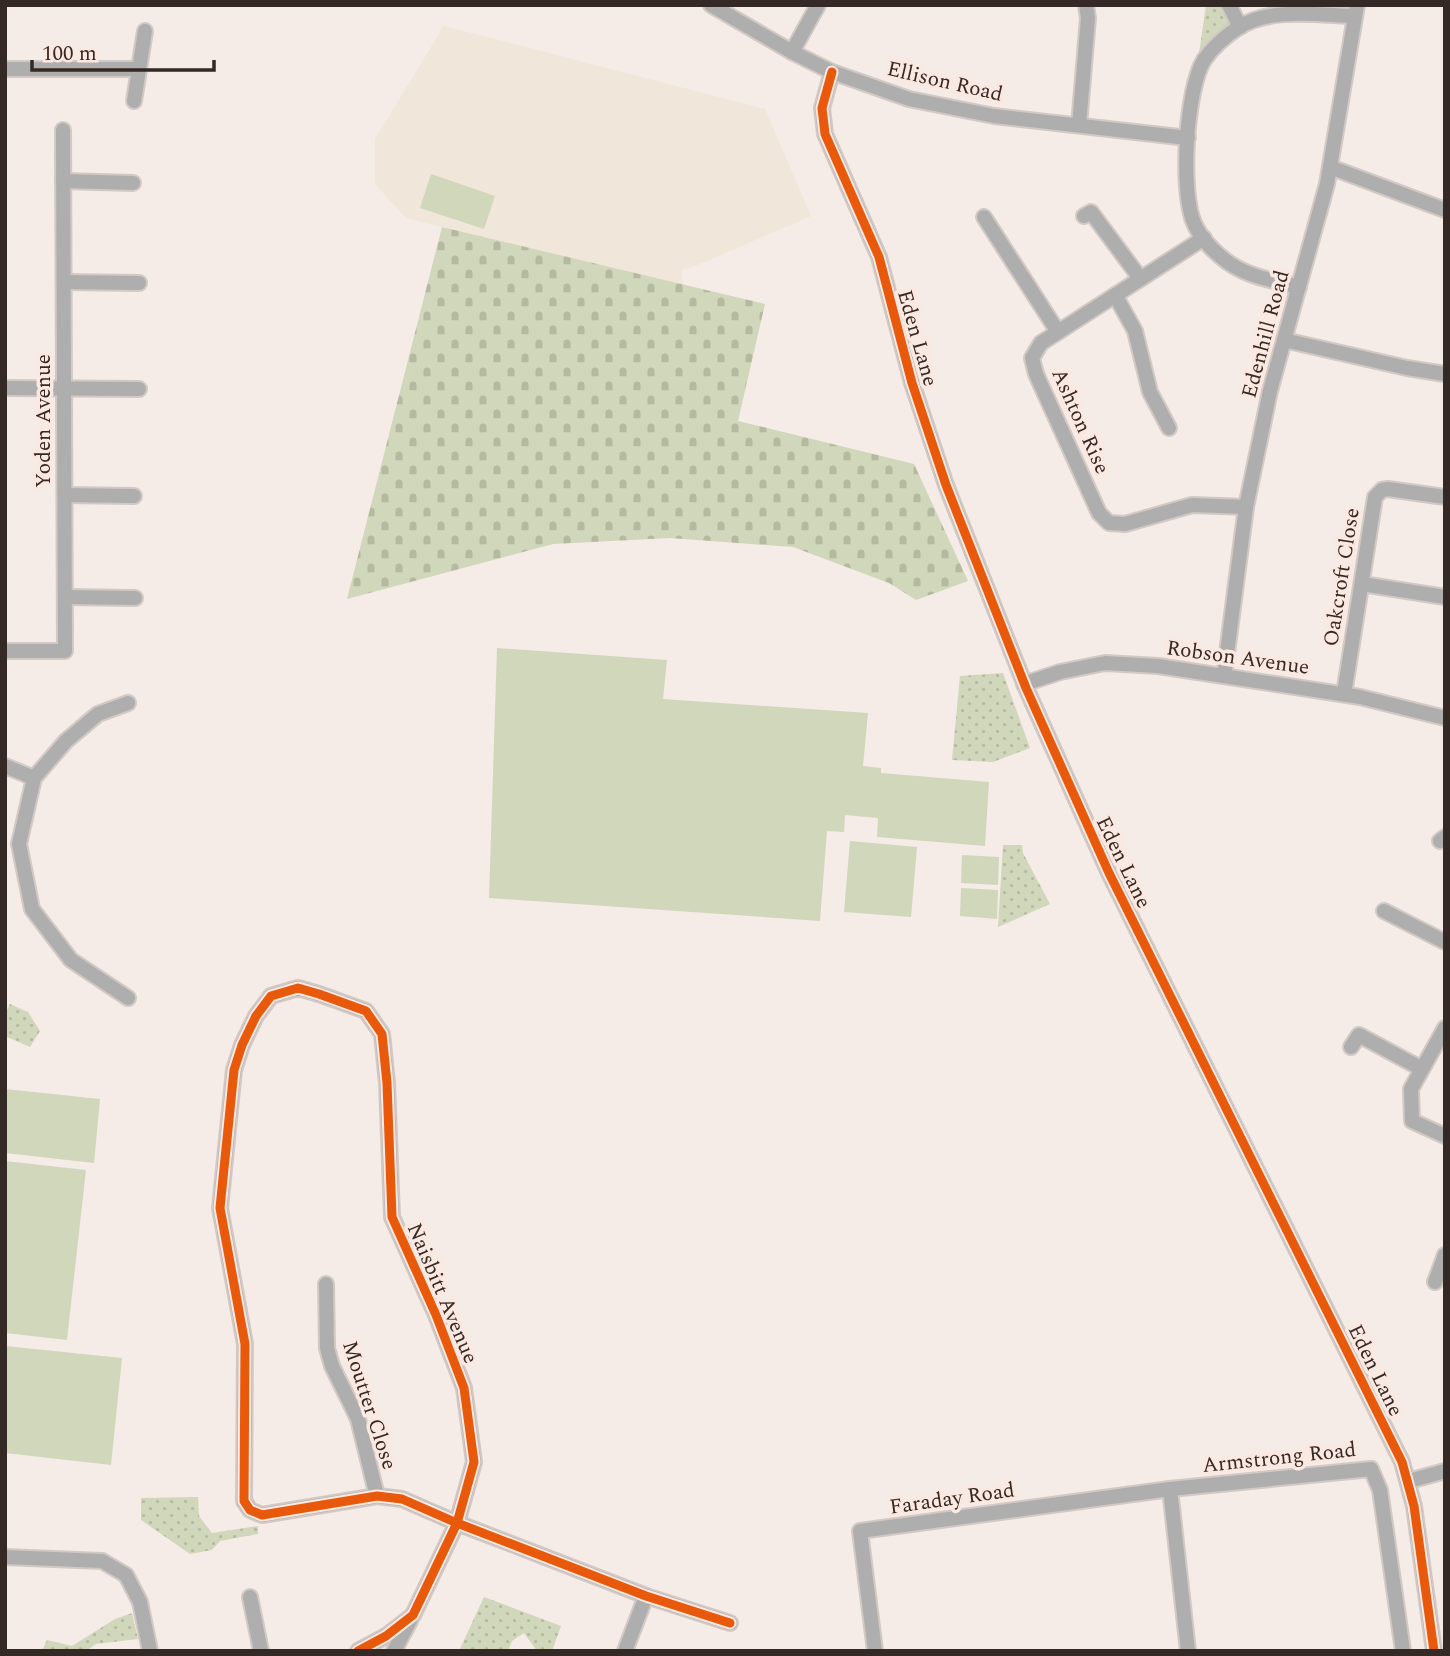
<svg xmlns="http://www.w3.org/2000/svg" width="1450" height="1656" font-family="Spectral,serif">
	<style>
		.education { fill: #f0e6d9 }
		.green { fill: url(#green-dots) }
		.cemetery { fill: url(#cemetery-stones) }
		.pitch { fill: #d1d7ba }
		.lines { fill: none; stroke-linecap: round; stroke-linejoin: round }
		.minor-casing { stroke: #d2c9c5; stroke-width: 18 }
		.minor { stroke: #aeaeaf; stroke-width: 14 }
		.cycleway-casing { stroke: #fbe8e1; stroke-width: 13 }
		.cycleway { stroke: #e8590c; stroke-width: 9 }
		.labels { text-anchor: middle; stroke-width: 7; stroke-linejoin: round; paint-order: stroke }
		.street-label { font-size: 21px; fill: #352925; stroke: #fbe8e1 }
	</style>
	<defs>
		<pattern id="green-dots" width="8" height="8" patternUnits="userSpaceOnUse" patternTransform="scale(1.75)"><rect width="8" height="8" fill="#d1d7ba"/><path d="M2 2h.1M6 6h.1" fill="none" stroke="#b4b9a0" stroke-width="1.8" stroke-linecap="round"/></pattern>
		<pattern id="cemetery-stones" width="16" height="16" patternUnits="userSpaceOnUse" patternTransform="scale(1.75)"><rect width="16" height="16" fill="#d1d7ba"/><path d="M2 7V4a2 2 0 0 1 4 0v3zM10 15v-3a2 2 0 0 1 4 0v3z" fill="#b4b9a0"/></pattern>
	</defs>
	<rect width="100%" height="100%" fill="#f5ebe7"/>
	<polygon class="education" points="444,26 765,109 811,216 695,266 681,270 683,285 406,218 375,184 375,139"/>
	<g class="green">
		<polygon points="1206,5 1225,5 1234,22 1198,61"/>
		<polygon points="1003,673 1030,748 993,762 952,760 960,676"/>
		<polygon points="1003,845 1022,845 1023,853 1050,904 998,927"/>
		<polygon points="10,1004 28,1012 40,1031 30,1047 5,1036 5,1014"/>
		<polygon points="198,1497 199,1516 212,1533 258,1526 258,1534 220,1541 212,1550 190,1554 141,1520 141,1498"/>
		<polygon points="484,1597 561,1626 552,1651 537,1651 524,1633 512,1641 508,1651 459,1651"/>
		<polygon points="132,1613 138,1639 96,1644 86,1651 42,1651 47,1640 72,1646 115,1619"/>
	</g>
	<polygon class="cemetery" points="442,227 765,304 738,421 914,464 968,581 916,600 889,583 793,547 670,538 553,544 347,599"/>
	<g class="pitch">
		<polygon points="431,174 495,196 484,229 420,208"/>
		<polygon points="497,648 667,660 663,699 868,713 863,766 881,768 881,773 989,782 985,846 877,837 878,818 845,815 844,832 827,831 820,921 489,898"/>
		<polygon points="850,841 917,847 911,917 844,912"/>
		<polygon points="962,855 999,857 998,885 961,883"/>
		<polygon points="961,888 998,890 997,919 960,916"/>
		<polygon points="5,1089 100,1099 94,1163 5,1153"/>
		<polygon points="5,1161 86,1170 67,1340 5,1333"/>
		<polygon points="5,1346 122,1358 111,1465 5,1453"/>
	</g>
	<g class="lines">
		<defs>
			<g id="minor">
				<polyline points="711,5 792,52 832,72 909,99 994,116 1188,138"/>
				<polyline points="1229,5 1240,27"/>
				<polyline points="792,52 818,5"/>
				<polyline points="5,69 139,69"/>
				<polyline points="832,72 822,108 825,134 879,257 912,383 946,485 1026,688 1109,873 1402,1462 1414,1506 1434,1651"/>
				<polyline points="134,101 145,31"/>
				<polyline points="1079,125 1088,18 1086,5"/>
				<polyline points="1330,167 1445,210"/>
				<polyline points="63,181 133,183"/>
				<polyline points="1084,216 1091,212 1140,278"/>
				<polyline points="984,217 1058,332"/>
				<polyline points="1204,238 1041,343 1032,358 1036,374 1099,513 1109,523 1125,524 1192,505 1246,507"/>
				<polyline points="64,282 139,283"/>
				<path d="M1299,287C1271,280 1242,276 1220,256C1210,248 1199,235 1194,223C1180,191 1186,89 1204,60C1212,48 1227,35 1239,27C1272,7 1319,15 1355,16"/>
				<polyline points="1115,295 1135,331 1150,392 1169,428"/>
				<polyline points="1284,340 1407,368 1445,374"/>
				<polyline points="5,388 139,389"/>
				<polyline points="65,495 134,496"/>
				<polyline points="1362,584 1445,597"/>
				<polyline points="65,597 135,598"/>
				<polyline points="5,651 65,651 63,130"/>
				<polyline points="1224,676 1246,507 1270,391 1327,184 1357,5"/>
				<polyline points="1024,684 1060,672 1105,663 1158,666 1360,697 1445,718"/>
				<polyline points="1344,694 1375,497 1382,490 1388,489 1445,497"/>
				<polyline points="128,703 98,714 66,741 34,778 19,844 32,909 71,960 128,998"/>
				<polyline points="5,766 34,778"/>
				<polyline points="1440,841 1445,837"/>
				<polyline points="1384,911 1445,942"/>
				<polyline points="1445,1028 1411,1089 1412,1121 1445,1136"/>
				<polyline points="1351,1047 1359,1035 1422,1069"/>
				<polyline points="1435,1282 1445,1255"/>
				<polyline points="326,1284 327,1348 332,1366 358,1419 377,1496"/>
				<polyline points="1409,1481 1445,1471"/>
				<polyline points="5,1557 102,1561 126,1575 140,1602 150,1651"/>
				<polyline points="250,1597 261,1651"/>
				<polyline points="358,1651 386,1636 413,1615 457,1523 474,1462 464,1388 436,1315 392,1217 387,1083 382,1034 366,1011 319,994 298,988 271,996 256,1016 242,1045 234,1070 220,1208 245,1344 244,1501 250,1510 262,1515 377,1496 402,1499 457,1523 646,1596 730,1623"/>
				<polyline points="394,1651 410,1621"/>
				<polyline points="625,1651 646,1596"/>
				<polyline points="875,1651 860,1531 1170,1489"/>
				<polyline points="1188,1651 1170,1489 1371,1469 1380,1490 1403,1651"/>
			</g>
		</defs>
		<use href="#minor" class="minor-casing"/>
		<use href="#minor" class="minor"/>
		<defs>
			<g id="cycleway">
				<polyline points="832,72 822,108 825,134 879,257 912,383 946,485 1026,688 1109,873 1402,1462 1414,1506 1434,1651"/>
				<polyline points="358,1651 386,1636 413,1615 457,1523 474,1462 464,1388 436,1315 392,1217 387,1083 382,1034 366,1011 319,994 298,988 271,996 256,1016 242,1045 234,1070 220,1208 245,1344 244,1501 250,1510 262,1515 377,1496 402,1499 457,1523 646,1596 730,1623"/>
			</g>
		</defs>
		<use href="#cycleway" class="cycleway-casing"/>
		<use href="#cycleway" class="cycleway"/>
	</g>
	<g class="labels">
		<g class="street-label">
			<text transform="translate(945 81) rotate(13)" y="7">Ellison Road</text>
			<text transform="translate(1265 334) rotate(-75)" y="7">Edenhill Road</text>
			<text transform="translate(918 338) rotate(74)" y="7">Eden Lane</text>
			<text transform="translate(43 421) rotate(-90)" y="7">Yoden Avenue</text>
			<text transform="translate(1081 421) rotate(66)" y="7">Ashton Rise</text>
			<text transform="translate(1341 577) rotate(-81)" y="7">Oakcroft Close</text>
			<text transform="translate(1238 657) rotate(8)" y="7">Robson Avenue</text>
			<text transform="translate(1124 862) rotate(64)" y="7">Eden Lane</text>
			<text transform="translate(443 1293) rotate(67)" y="7">Naisbitt Avenue</text>
			<text transform="translate(1376 1370) rotate(64)" y="7">Eden Lane</text>
			<text transform="translate(370 1405) rotate(72)" y="7">Moutter Close</text>
			<text transform="translate(1279 1457) rotate(-6)" y="7">Armstrong Road</text>
			<text transform="translate(952 1498) rotate(-8)" y="7">Faraday Road</text>
		</g>
	</g>
	<rect width="1450" height="1656" fill="none" stroke="#352925" stroke-width="14"/>
	<path d="M32 60v10h182v-10" fill="none" stroke="#352925" stroke-width="3.5"/>
	<text x="42" y="60" font-size="21" fill="#352925" stroke="#fbe8e1" stroke-width="5" paint-order="stroke">100 m</text>
</svg>
